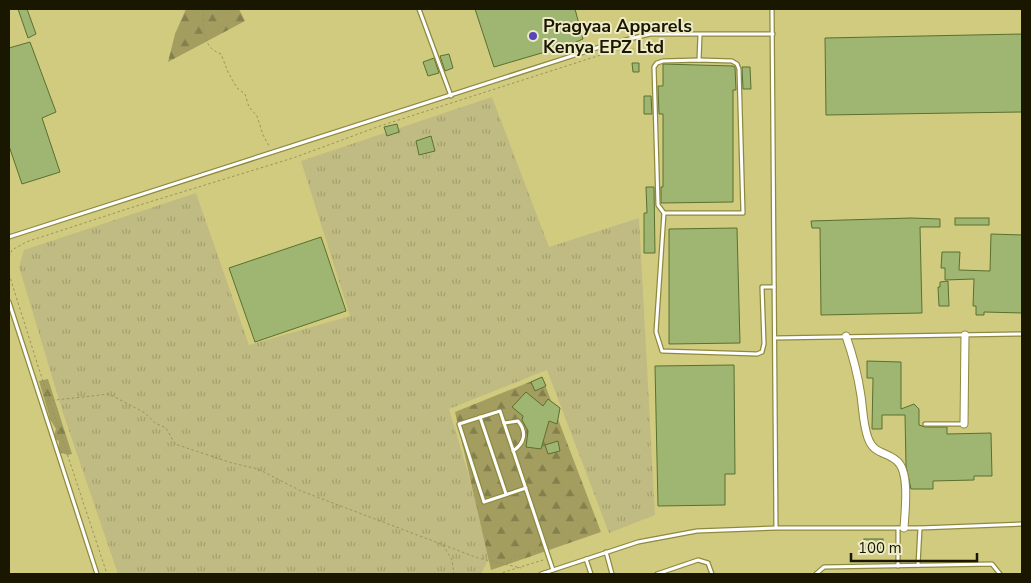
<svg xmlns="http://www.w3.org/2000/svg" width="1031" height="583" font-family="'Nunito Sans',sans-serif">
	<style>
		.grass { fill: url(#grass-tufts) }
		.forest { fill: url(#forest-firs) }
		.building { fill: #9eb672; stroke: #5b702e }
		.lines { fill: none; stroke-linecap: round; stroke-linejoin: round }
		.service-casing { stroke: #8f893f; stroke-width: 5.5 }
		.minor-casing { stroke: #8f893f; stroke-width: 9 }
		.path { stroke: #999459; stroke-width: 1; stroke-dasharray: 2.5 2.5; stroke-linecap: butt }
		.service { stroke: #fff; stroke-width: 3 }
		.minor { stroke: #fff; stroke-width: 7 }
		.poi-dot { fill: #5845bd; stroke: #edeac6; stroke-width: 2 }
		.labels { text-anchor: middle; stroke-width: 4; stroke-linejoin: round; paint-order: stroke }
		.poi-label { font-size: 18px; font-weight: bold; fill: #1a1700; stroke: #edeac6; text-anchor: start }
	</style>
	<defs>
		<pattern id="grass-tufts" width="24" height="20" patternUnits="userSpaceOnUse" patternTransform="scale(1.25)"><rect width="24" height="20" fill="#c0bb82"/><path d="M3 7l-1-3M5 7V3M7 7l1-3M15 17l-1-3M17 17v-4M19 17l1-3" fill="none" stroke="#a4a06e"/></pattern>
		<pattern id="forest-firs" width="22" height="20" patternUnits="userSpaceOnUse" patternTransform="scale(1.25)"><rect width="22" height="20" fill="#a39e60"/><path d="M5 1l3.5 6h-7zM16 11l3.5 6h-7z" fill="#84804d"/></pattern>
	</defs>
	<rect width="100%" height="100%" fill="#d1cb80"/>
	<polygon class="grass" points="492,97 549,247 639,218 655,515 609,533 547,370 449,409 492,553 481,574 118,574 63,413 19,267 24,250 196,193 249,345 350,316 301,161"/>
	<g class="forest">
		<polygon points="186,9 239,9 245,21 168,62 175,34"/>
		<polygon points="542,377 601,532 491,570 455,412"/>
		<polygon points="48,379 72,454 68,455 58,452 59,441 53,438 56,429 50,419 39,381"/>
	</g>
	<g class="building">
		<polygon points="18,9 27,9 36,34 28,38"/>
		<polygon points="475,9 575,9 583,39 569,45 494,67"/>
		<polygon points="1022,34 1022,112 826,115 825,38"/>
		<polygon points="30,42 56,112 42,118 60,172 22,184 9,146 9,48"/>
		<polygon points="652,45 661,45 661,52 653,53"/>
		<polygon points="449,54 453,68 445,71 440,56"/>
		<polygon points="434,58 439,73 428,76 423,62"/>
		<polygon points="632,63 639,63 639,72 633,72"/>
		<polygon points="663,64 733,66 735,67 736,90 733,90 733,202 661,203 661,187 663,187 663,114 659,114 658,86 663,86"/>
		<polygon points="742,67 750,67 751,89 743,89"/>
		<polygon points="644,96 651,96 652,114 644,114"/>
		<polygon points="397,124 399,132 387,136 384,127"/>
		<polygon points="431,136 435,151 419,155 416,141"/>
		<polygon points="646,187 654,187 655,253 644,253 644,213 647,213"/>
		<polygon points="911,218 940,219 940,227 920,227 922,313 821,315 820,228 812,228 811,221"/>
		<rect x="955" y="218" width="34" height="7"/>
		<polygon points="737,228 740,343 669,344 669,229"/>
		<polygon points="991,234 1022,235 1022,313 984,312 984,315 976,315 976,306 973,306 974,279 945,280 945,268 941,268 942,252 960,252 959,270 990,271"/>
		<polygon points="321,237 346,311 255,342 229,268"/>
		<polygon points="948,281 949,306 939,306 938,287 940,287 940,282"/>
		<polygon points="867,361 901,362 901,409 914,404 919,409 919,425 925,427 947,427 947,434 991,433 992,476 974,476 974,480 933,481 933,489 911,489 906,466 905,415 882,415 882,429 872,429 873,378 867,378"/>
		<polygon points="734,365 735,474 725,474 725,505 658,506 655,366"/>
		<polygon points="542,377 546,386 535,391 531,382"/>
		<polygon points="526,392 543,406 548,399 560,408 557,424 549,421 541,449 526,447 528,431 522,420 523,416 512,407"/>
		<polygon points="558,441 560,451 548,454 545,445"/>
		<rect x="864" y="539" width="19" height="9"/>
	</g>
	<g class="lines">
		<defs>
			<g id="service">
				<polyline points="419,9 451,96"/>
				<polyline points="772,9 776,528"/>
				<polygon points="699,60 732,61 737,64 739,69 743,213 664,213 658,205 654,67 657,63 663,61"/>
				<polyline points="699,60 700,35"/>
				<polyline points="664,213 656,332 662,351 757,354 762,352 764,344 762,287 774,287"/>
				<polyline points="9,237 609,44 650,34 773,34"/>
				<polyline points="9,302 97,574"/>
				<polyline points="775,338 1022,334"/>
				<polyline points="480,417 506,494"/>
				<path d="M504,423L518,421C527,432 525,443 513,451"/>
				<polyline points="925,424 963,424"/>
				<polyline points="526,488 484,502 459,424 500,411 553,570"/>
				<polyline points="606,552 612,574"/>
				<polyline points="586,559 591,574"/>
				<polyline points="918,565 920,528"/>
				<polyline points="898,566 898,528"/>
				<polyline points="541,574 638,542 697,531 776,528 920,528 1022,524"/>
				<polyline points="657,574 698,560 708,563 712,574"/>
				<polyline points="816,574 824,567 992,564 1000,574"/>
			</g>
			<g id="minor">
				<path d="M846,336C853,356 858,375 861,396C863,410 863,424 868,438C874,455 886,451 897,461C910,472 905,511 904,528"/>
				<polyline points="964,424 965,335"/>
			</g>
		</defs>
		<use href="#service" class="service-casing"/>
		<use href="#minor" class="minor-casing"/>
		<g class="path">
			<path d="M203,9C204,27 201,47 221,54L228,72L237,88L245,94L249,107L257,116L263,135L269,146"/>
			<polyline points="9,257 12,250 26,242 130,208 293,158 380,126 616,50 638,49"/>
			<polyline points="9,274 38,366 107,574"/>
			<polyline points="47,401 109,394 145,413 155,423 166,428 175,444 232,463 258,469 301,491 317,497 478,558 521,568"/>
			<polyline points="443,545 452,560 454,574"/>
			<polyline points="507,564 514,557 539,550"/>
			<polyline points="498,574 543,560"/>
		</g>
		<use href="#service" class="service"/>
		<use href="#minor" class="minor"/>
	</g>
	<circle class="poi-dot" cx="533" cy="36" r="5"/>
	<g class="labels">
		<g class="poi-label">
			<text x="543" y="32">Pragyaa Apparels<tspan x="543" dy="21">Kenya EPZ Ltd</tspan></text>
		</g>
	</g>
	<rect width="1031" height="583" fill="none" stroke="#1a1700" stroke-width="20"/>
	<path d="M851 553v8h126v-8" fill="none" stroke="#1a1700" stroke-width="2.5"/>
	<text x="858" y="553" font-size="15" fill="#1a1700" stroke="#edeac6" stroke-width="4" paint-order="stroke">100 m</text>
</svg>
